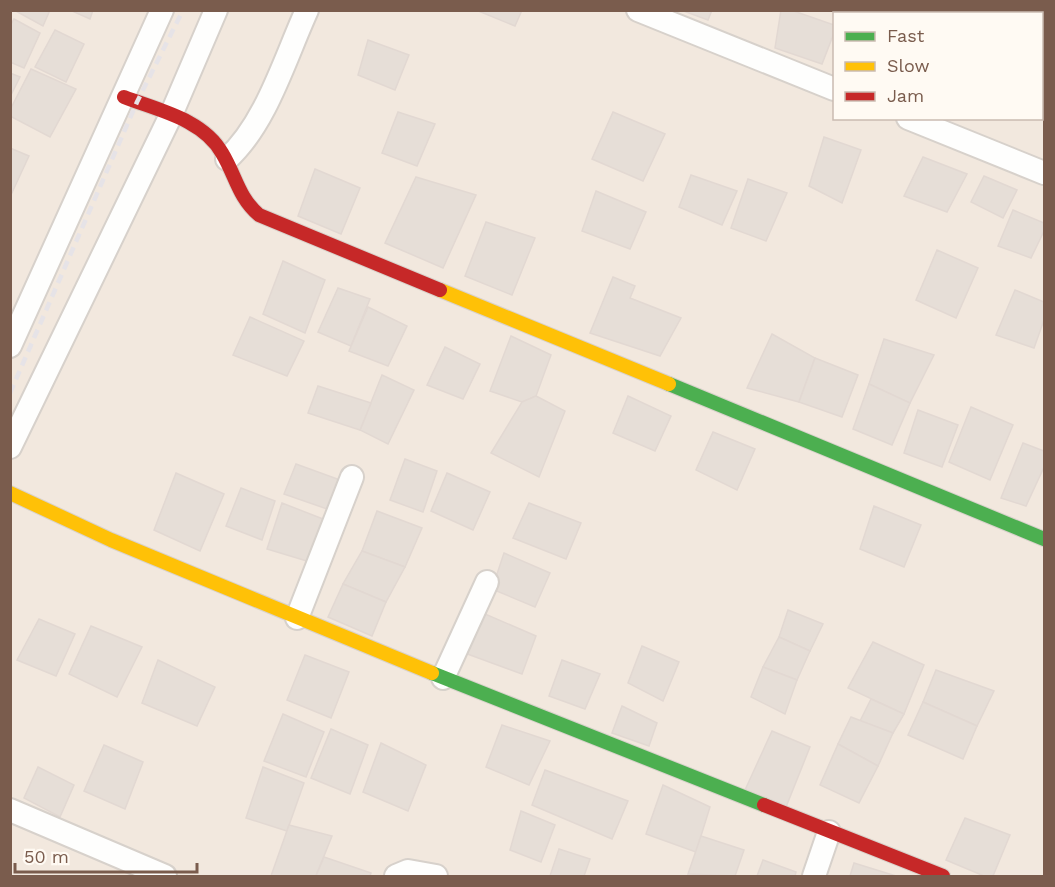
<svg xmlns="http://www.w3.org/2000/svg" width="1055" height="887" font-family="'Work Sans',sans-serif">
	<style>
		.residential { fill: #f2e8de; fill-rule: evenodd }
		.building { fill: #e6ded7; stroke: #e2d8d2; stroke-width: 1.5 }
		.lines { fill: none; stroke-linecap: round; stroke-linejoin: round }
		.street-casing { stroke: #d7d1cb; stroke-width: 26 }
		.fast-casing { stroke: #d9d2cb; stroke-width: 16 }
		.slow-casing { stroke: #d9d2cb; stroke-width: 16 }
		.jam-casing { stroke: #d9d2cb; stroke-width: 16 }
		.street { stroke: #fefefd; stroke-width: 22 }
		.fast { stroke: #4caf50; stroke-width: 14 }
		.slow { stroke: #ffc107; stroke-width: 14 }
		.jam { stroke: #c62828; stroke-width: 14 }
		.rail { stroke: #e6e3e7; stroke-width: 4.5; stroke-dasharray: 9 6; stroke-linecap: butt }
	</style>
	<rect width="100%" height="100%" fill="#f9f5f0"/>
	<path class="residential" d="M11,11H1044V876H11ZM834,14H1042V118H834Z"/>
	<g class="building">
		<polygon points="14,10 50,10 43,26"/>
		<polygon points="70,10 93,10 90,19"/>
		<polygon points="476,10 522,10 515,26"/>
		<polygon points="681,10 712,10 708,20"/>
		<polygon points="781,10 791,10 834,25 834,33 822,64 775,48"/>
		<polygon points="921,10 958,10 957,14 927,14"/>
		<polygon points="958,10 997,10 996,14 957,14"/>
		<polygon points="14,19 40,33 24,68 10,62 10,26"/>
		<polygon points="55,30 84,44 66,82 35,67"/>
		<polygon points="368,40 409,55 395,90 358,75"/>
		<polygon points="31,69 76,89 50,137 10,116 10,110"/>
		<polygon points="10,73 20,77 10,97"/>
		<polygon points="398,112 435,124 417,166 382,153"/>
		<polygon points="613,112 665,134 643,181 592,159"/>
		<polygon points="824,137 861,150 842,203 809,186"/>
		<polygon points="10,148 29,156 10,197"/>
		<polygon points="923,157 967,174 947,212 904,196"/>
		<polygon points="315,169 360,188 341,234 298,216"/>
		<polygon points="691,175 737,191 722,225 679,207"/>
		<polygon points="984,176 1017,190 1003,218 971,202"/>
		<polygon points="416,177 476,195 443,268 385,243"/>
		<polygon points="748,179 787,193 766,241 731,228"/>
		<polygon points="596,191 646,212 630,249 582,231"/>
		<polygon points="1013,210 1044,223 1044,231 1031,258 998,246"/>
		<polygon points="486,222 535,238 512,295 465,276"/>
		<polygon points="937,250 978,268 956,318 916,300"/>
		<polygon points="283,261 325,280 305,333 263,314"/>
		<polygon points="613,277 635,286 630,298 681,318 660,356 590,333"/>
		<polygon points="338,288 370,299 351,346 318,332"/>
		<polygon points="1015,290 1044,302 1044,320 1034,348 996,335"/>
		<polygon points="368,307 407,326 388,366 349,351"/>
		<polygon points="250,317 304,341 287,376 233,355"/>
		<polygon points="772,334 815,358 799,402 747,388"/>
		<polygon points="511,336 551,355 536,396 522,402 490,391"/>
		<polygon points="884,339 934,355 910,403 869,384"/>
		<polygon points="445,347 480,364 463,399 427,385"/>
		<polygon points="815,358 858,375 842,417 799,402"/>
		<polygon points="382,375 414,390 388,444 360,430"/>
		<polygon points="869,384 910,403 892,445 853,429"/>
		<polygon points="318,386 371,403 360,430 308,413"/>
		<polygon points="536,396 565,411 539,477 491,453 522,402"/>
		<polygon points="628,396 671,416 655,451 613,433"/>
		<polygon points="971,407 1013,425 990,480 949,462"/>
		<polygon points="918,410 958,425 942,467 904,453"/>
		<polygon points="713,432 755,449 737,490 696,470"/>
		<polygon points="1023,443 1044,451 1044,467 1026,506 1001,498"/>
		<polygon points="405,459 437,471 423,512 390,500"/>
		<polygon points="296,464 340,480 330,510 284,494"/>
		<polygon points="176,473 224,494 200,551 154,530"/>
		<polygon points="447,473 490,492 473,530 431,511"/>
		<polygon points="241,488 275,501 262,540 226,526"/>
		<polygon points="282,503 323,519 307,561 267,549"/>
		<polygon points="529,503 581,523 566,559 513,538"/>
		<polygon points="874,506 921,525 904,567 860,549"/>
		<polygon points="377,511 422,528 405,567 362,551"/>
		<polygon points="362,551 405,567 386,602 343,584"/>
		<polygon points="504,553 550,573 535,607 492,589"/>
		<polygon points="343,584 386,602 372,636 328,617"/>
		<polygon points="788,610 823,624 810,651 779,637"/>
		<polygon points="478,611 536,636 522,674 462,652"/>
		<polygon points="39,619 75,634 56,676 17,660"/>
		<polygon points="91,626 142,647 117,697 69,674"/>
		<polygon points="779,637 810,651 797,680 763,667"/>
		<polygon points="873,642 924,665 904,714 848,688"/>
		<polygon points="642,646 679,662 663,701 628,683"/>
		<polygon points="305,655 349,672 331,718 287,700"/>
		<polygon points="158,660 215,687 197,726 142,703"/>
		<polygon points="562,660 600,674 585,709 549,696"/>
		<polygon points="763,667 797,680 785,714 751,697"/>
		<polygon points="936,670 994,691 977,726 923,702"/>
		<polygon points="871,699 904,714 893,733 860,721"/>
		<polygon points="923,702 977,726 963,759 908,735"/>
		<polygon points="622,706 657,723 649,746 612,733"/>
		<polygon points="283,714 324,732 306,777 264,761"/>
		<polygon points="851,717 893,733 878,766 838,744"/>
		<polygon points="502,725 550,741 529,785 486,767"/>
		<polygon points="331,729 368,745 350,794 311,778"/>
		<polygon points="772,731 810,747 786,807 745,790"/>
		<polygon points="381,743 426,765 408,811 363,792"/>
		<polygon points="838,744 878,766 859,803 820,785"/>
		<polygon points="104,745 143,762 125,809 84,791"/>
		<polygon points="38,767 74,785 60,817 24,798"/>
		<polygon points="263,767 304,783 287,831 246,818"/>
		<polygon points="545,770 628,801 612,839 532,805"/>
		<polygon points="663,785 710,807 696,852 646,834"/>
		<polygon points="521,811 555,825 541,862 510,850"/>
		<polygon points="965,818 1010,835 993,876 984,876 946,860"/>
		<polygon points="289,825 332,836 316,876 271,876"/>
		<polygon points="701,836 744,850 735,876 688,874"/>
		<polygon points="559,849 590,859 584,876 550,876"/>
		<polygon points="324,857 371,873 370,876 316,876"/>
		<polygon points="763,860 796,872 795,876 757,876"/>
		<polygon points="854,863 896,876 850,876"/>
	</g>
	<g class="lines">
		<defs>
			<g id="street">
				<polyline points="638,10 834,89"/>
				<polyline points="866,14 867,10"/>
				<polyline points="908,118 1044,173"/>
				<path d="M227,159C266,124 285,58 307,10"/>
				<polyline points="10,346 162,10"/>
				<polyline points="10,447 171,115 216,10"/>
				<polyline points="297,618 352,477"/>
				<polyline points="443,678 487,582"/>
				<polyline points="10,810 165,876"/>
				<polyline points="396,876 408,871 436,876"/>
				<polyline points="814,876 829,832"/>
			</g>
			<g id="fast">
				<polyline points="669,384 1044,539"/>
				<polyline points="432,673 764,805"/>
			</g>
			<g id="slow">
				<polyline points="440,290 669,384"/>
				<polyline points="10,493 111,540 432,673"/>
			</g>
			<g id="jam">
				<path d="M124,97C157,110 203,119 222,153C236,176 238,197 259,215L440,290"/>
				<polyline points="764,805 943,876"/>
			</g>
		</defs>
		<use href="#street" class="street-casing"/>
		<use href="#fast" class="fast-casing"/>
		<use href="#slow" class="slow-casing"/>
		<use href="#jam" class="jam-casing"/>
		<use href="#street" class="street"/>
		<use href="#fast" class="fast"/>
		<use href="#slow" class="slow"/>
		<use href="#jam" class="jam"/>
		<polyline class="rail" points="10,393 137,102 183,10"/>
	</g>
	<rect width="1055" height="887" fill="none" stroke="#7a5c4d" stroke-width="24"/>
	<rect x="833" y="12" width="210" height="108" fill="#fffaf3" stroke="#cabbb1" stroke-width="1.5"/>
	<rect x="845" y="32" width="30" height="9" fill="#4caf50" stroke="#cabbb1" stroke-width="1.5"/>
	<text x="887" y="42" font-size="18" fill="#7a5c4d">Fast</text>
	<rect x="845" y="62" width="30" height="9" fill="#ffc107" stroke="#cabbb1" stroke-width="1.5"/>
	<text x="887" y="72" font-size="18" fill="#7a5c4d">Slow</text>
	<rect x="845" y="92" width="30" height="9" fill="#c62828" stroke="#cabbb1" stroke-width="1.5"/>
	<text x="887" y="102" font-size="18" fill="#7a5c4d">Jam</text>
	<path d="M15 863v9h182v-9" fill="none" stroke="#7a5c4d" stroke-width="3"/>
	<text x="24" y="863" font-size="18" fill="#7a5c4d" stroke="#fffaf3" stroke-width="4.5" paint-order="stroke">50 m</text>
</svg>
